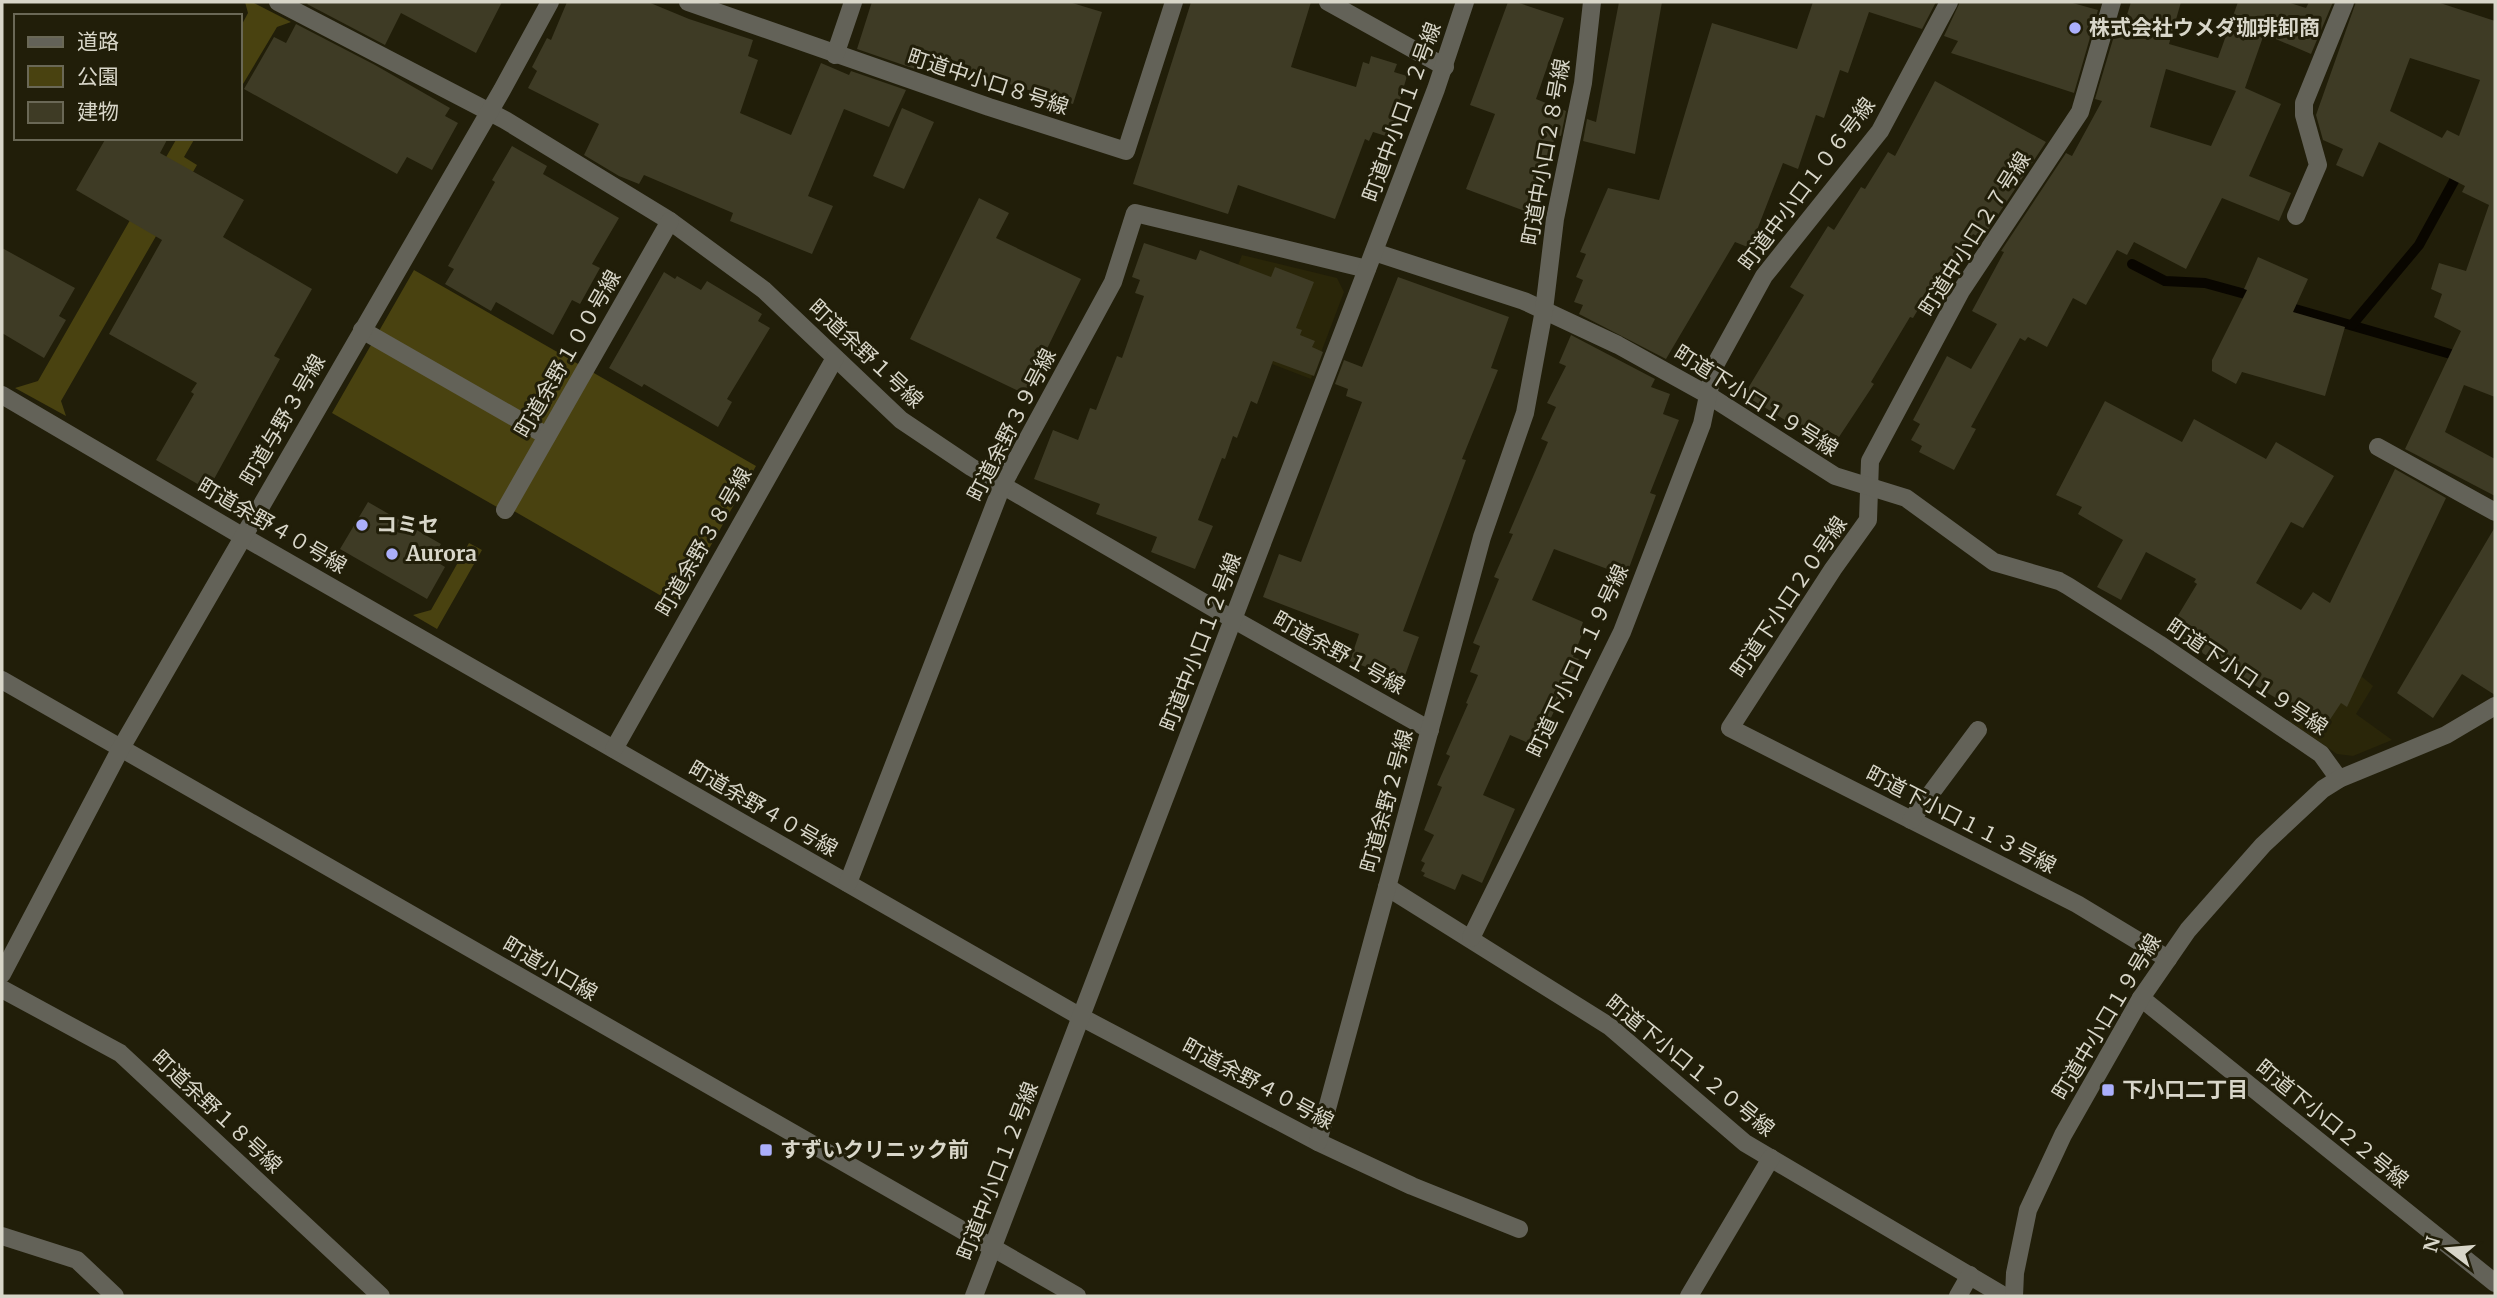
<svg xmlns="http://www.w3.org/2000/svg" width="2497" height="1298" font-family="Merriweather,'Noto Sans JP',serif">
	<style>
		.built { fill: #2a2609 }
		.green { fill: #494210 }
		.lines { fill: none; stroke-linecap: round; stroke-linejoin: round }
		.stream { stroke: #090600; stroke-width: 10 }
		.building { fill: #3e3b25; fill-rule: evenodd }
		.minor { stroke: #636258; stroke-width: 18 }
		.poi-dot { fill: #abaffb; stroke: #211e09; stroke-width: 2.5 }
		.labels { text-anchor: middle; stroke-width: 6; stroke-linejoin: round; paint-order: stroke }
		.poi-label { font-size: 21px; font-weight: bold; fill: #d8d6c9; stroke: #211e09; text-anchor: start }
		.street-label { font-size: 21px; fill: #d8d6c9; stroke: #211e09 }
	</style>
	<rect width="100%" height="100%" fill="#211e09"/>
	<g class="built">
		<polygon points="1242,255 1337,278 1344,292 1311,379 1209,340"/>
		<polygon points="2320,675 2361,676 2373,686 2356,714 2392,740 2353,756 2337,754 2289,721"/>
	</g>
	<g class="green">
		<polygon points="245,2 252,2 291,22 277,27 240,89 240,28 248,13"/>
		<polygon points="177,138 195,138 184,157 197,165 61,401 66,416 15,388 38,381"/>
		<polygon points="414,270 756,466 677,605 507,507 504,511 332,413"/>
		<polygon points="469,543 482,550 437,629 413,615 431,610"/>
	</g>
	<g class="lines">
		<g class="stream">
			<polyline points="2132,264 2165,281 2205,283 2256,297"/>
			<polyline points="2281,305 2461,357"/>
			<polyline points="2352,325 2419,245 2460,170"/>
		</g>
	</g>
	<g class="building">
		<polygon points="309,2 502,2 476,53 401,13 385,45 307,4"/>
		<polygon points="567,2 648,2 689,19 753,40 748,56 758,60 740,113 791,135 821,63 849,75 851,71 906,90 889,127 844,109 808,196 833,206 812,254 730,221 733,213 644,175 639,184 619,176 584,155 599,124 528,88 537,71 532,67 547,38 551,40"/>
		<polygon points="872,2 1069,2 1102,12 1073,104 981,75 980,80 919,60 915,69 857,49"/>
		<polygon points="1191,2 1311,2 1291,67 1356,87 1363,62 1369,64 1371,56 1397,64 1394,72 1407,76 1389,137 1373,132 1369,141 1365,139 1335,219 1238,185 1228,214 1133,184"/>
		<polygon points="1508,2 1516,2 1564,18 1536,99 1566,111 1561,136 1556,135 1527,212 1466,189 1495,114 1470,105"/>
		<polygon points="1619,2 1662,2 1635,154 1583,141 1587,119 1596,122"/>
		<polygon points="1813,2 1936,2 1922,29 1869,12 1848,73 1840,70 1824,118 1816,115 1798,169 1783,163 1750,248 1735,242 1666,359 1579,314 1583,305 1574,302 1583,280 1576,277 1586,254 1580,252 1608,188 1659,200 1712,23 1797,49"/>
		<polygon points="1960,2 2069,2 2098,10 2074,93 1951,53 1958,41 1944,36"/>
		<path d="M2131,2H2181L2169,44L2218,58L2238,2H2287L2306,8L2309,2H2333L2311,54L2264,34L2245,88L2281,104L2249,176L2291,193L2279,221L2222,198L2186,269L2134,242L2127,255L2117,250L2086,305L2073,298L2047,347L2028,337L2025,341L2020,338L1971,427L1976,429L1954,470L1919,452L1922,446L1911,440L1920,424L1913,420L1947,356L1971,369L1997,324L1972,311L2004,252L2001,251L2066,153L2072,156L2102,101L2095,99L2120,16L2126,18ZM2166,69L2236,91L2211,146L2150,127Z"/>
		<path d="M2356,2H2437L2495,21V397L2464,385L2445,432L2495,459V496L2405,449L2461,331L2434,317L2442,294L2431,289L2439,263L2466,271L2489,205L2462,192L2465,186L2379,142L2363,177L2336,165L2343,149L2323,140L2316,115ZM2410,58L2480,80L2459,136L2447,130L2442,138L2390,111Z"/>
		<polygon points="296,24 375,65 450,108 445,116 458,123 432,170 407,157 397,174 244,89 274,37 286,43"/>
		<polygon points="1935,81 2046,142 1982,239 1973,234 1935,291 1931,288 1913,318 1910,317 1871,382 1874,384 1839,437 1830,432 1823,443 1744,395 1804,295 1790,287 1828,226 1834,230 1861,187 1865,189 1888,152 1895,156"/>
		<polygon points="902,108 934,122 904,189 873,176"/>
		<polygon points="106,138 168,138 160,153 244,200 223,237 312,289 274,356 280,359 208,490 156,460 194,394 191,392 197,383 109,334 162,240 76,190"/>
		<polygon points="512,146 547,166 543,174 619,218 592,264 600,268 580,304 572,300 553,335 496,302 491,311 445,284 454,269 448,266 495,182 492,180"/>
		<polygon points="979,198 1009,213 996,238 1081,279 1025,394 910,339"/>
		<polygon points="1144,243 1196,260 1200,250 1271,277 1275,267 1314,282 1296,328 1302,330 1300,335 1315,341 1312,347 1323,352 1314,376 1273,361 1257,404 1251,401 1237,438 1233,436 1225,459 1222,458 1198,520 1213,526 1195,569 1151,552 1157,537 1096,514 1100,504 1034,479 1053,430 1078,440 1090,408 1096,410 1117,356 1122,358 1144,296 1135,293 1140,280 1132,277"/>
		<polygon points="2,248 75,288 59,316 66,320 44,358 2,333"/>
		<polygon points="2258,257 2308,279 2293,312 2345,327 2325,396 2242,372 2236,384 2212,371 2212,360 2247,290 2244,289"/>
		<polygon points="664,272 675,279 677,276 701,290 707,281 762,314 758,321 770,328 727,399 732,402 718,427 644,384 642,387 609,368"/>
		<polygon points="1398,277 1509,317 1491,368 1498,370 1462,459 1466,460 1403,631 1419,637 1403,681 1350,661 1359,634 1263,597 1279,554 1301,562 1362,402 1346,396 1348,389 1335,384 1344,360 1362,367"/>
		<polygon points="1571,335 1655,379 1651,387 1670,394 1663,414 1679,420 1650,493 1656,495 1626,576 1554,549 1532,600 1583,622 1580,631 1583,632 1573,657 1579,659 1537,747 1510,735 1483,795 1515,809 1482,883 1462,874 1455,890 1423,876 1425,873 1421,871 1425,863 1421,861 1434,835 1424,830 1442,787 1437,785 1450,756 1446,754 1468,704 1466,703 1478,675 1470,672 1480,646 1473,643 1499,579 1494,577 1513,534 1509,533 1548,442 1541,439 1556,407 1547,403 1566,366 1559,363"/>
		<polygon points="2105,401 2182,442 2194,419 2266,459 2276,442 2334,476 2303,528 2291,522 2256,583 2301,610 2313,592 2330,603 2395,469 2446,498 2347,707 2341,703 2319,736 2293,717 2297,711 2168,632 2197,584 2194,582 2196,579 2146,552 2121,600 2097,587 2123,540 2078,514 2082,507 2056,495"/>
		<polygon points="368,502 441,544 432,559 445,567 427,599 340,549"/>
		<polygon points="2495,527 2495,695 2462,674 2433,718 2397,693"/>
	</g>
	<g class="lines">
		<g class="minor">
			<polyline points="278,2 505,120 670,221 764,290 901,420 971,467 1215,609 1430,730"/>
			<polyline points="688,2 989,107 1126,151 1174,2"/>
			<polyline points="1328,2 1445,67"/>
			<polyline points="2112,2 2080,112 1961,291 1870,461 1868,520 1833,569 1730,728 2077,904 2168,959"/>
			<polyline points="835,55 853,2"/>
			<polyline points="2296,216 2318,165 2304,115 2304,103 2345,2"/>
			<polyline points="1374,252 1524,301 1618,345 1708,395 1835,476 1906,498 1994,562 2059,581 2068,586 2159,644 2321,754 2339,779"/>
			<polyline points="362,330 547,436"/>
			<polyline points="2,395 242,536 1081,1017 1318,1142 1412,1186 1519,1229"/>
			<polyline points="2378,447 2495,512"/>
			<polyline points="505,510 670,221"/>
			<polyline points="2,680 1077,1296"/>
			<polyline points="614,749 835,358"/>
			<polyline points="1911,820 1978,730"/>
			<polyline points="848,883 1002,486 1113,282 1135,213 1367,269"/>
			<polyline points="1387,887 1609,1026 1745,1143 2004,1296"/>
			<polyline points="1471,938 1622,632 1702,424 1714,367 1764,276 1880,131 1949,2"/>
			<polyline points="2,974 121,748 502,90 550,2"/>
			<polyline points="2,989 120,1053 381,1296"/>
			<polyline points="2141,998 2495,1283"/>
			<polyline points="1318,1142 1482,537 1525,413 1544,310 1555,219 1583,83 1592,2"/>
			<polyline points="2,1236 77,1260 115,1296"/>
			<polyline points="974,1296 1436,89 1465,2"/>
			<polyline points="1689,1296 1771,1158"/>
			<polyline points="1958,1296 1970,1275"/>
			<polyline points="2014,1296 2015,1273 2028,1210 2063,1135 2141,998 2188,930 2263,845 2323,789 2339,779 2446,735 2495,706"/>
		</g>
	</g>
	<g class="poi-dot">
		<circle cx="2075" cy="28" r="7"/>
		<circle cx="362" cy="525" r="7"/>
		<circle cx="392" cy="554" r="7"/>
		<rect x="2101" y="1083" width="14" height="14" rx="3.5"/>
		<rect x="759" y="1143" width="14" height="14" rx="3.5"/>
	</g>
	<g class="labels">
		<g class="poi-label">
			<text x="2089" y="35">株式会社ウメダ珈琲卸商</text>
			<text x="376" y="532">コミセ</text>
			<text x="406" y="561">Aurora</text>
			<text x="2122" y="1097">下小口二丁目</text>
			<text x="780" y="1157">すずいクリニック前</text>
		</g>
		<g class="street-label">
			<text transform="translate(988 82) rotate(18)" y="7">町道中小口８号線</text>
			<text transform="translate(1402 112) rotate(-70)" y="7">町道中小口１２号線</text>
			<text transform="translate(1546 152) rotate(-80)" y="7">町道中小口２８号線</text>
			<text transform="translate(1807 184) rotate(-53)" y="7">町道中小口１０６号線</text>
			<text transform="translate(1975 234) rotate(-58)" y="7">町道中小口２７号線</text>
			<text transform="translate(568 354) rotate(-60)" y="7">町道余野１００号線</text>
			<text transform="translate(866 354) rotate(43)" y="7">町道余野１号線</text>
			<text transform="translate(1756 401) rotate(32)" y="7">町道下小口１９号線</text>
			<text transform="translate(283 420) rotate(-60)" y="7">町道与野３号線</text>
			<text transform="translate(1012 425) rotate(-63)" y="7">町道余野３９号線</text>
			<text transform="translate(272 526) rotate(30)" y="7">町道余野４０号線</text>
			<text transform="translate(704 542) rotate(-60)" y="7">町道余野３８号線</text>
			<text transform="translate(1789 597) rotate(-56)" y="7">町道下小口２０号線</text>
			<text transform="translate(1201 642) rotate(-69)" y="7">町道中小口１２号線</text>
			<text transform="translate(1339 653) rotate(29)" y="7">町道余野１号線</text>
			<text transform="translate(1578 661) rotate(-65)" y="7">町道下小口１１９号線</text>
			<text transform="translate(2247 677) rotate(34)" y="7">町道下小口１９号線</text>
			<text transform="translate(1387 801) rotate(-75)" y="7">町道余野２号線</text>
			<text transform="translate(763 809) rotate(30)" y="7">町道余野４０号線</text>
			<text transform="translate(1961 820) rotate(27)" y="7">町道下小口１１３号線</text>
			<text transform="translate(550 969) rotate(30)" y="7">町道小口線</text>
			<text transform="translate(2107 1017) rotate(-59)" y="7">町道中小口１９号線</text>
			<text transform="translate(1690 1066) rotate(39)" y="7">町道下小口１２０号線</text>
			<text transform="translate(1258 1084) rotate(28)" y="7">町道余野４０号線</text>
			<text transform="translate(217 1112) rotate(43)" y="7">町道余野１８号線</text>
			<text transform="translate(2332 1124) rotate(39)" y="7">町道下小口２２号線</text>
			<text transform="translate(998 1171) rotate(-69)" y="7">町道中小口１２号線</text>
		</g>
	</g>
	<rect width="2497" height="1298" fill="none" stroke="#d8d6c9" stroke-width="7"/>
	<rect x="14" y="14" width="228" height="126" fill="#211e09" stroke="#6a6856" stroke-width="2"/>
	<rect x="28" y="37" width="35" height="10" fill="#636258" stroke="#6a6856" stroke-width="2"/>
	<text x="77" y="49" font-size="21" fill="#d8d6c9">道路</text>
	<rect x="28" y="66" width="35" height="21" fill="#494210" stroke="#6a6856" stroke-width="2"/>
	<text x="77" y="84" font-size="21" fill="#d8d6c9">公園</text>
	<rect x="28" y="102" width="35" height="21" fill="#3e3b25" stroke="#6a6856" stroke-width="2"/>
	<text x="77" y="119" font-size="21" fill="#d8d6c9">建物</text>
	<g transform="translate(2448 1249) rotate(286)" stroke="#211e09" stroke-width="5" paint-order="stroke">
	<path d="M0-5L12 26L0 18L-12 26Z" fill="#d8d6c9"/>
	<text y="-10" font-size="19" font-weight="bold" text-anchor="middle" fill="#d8d6c9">N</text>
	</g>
</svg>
